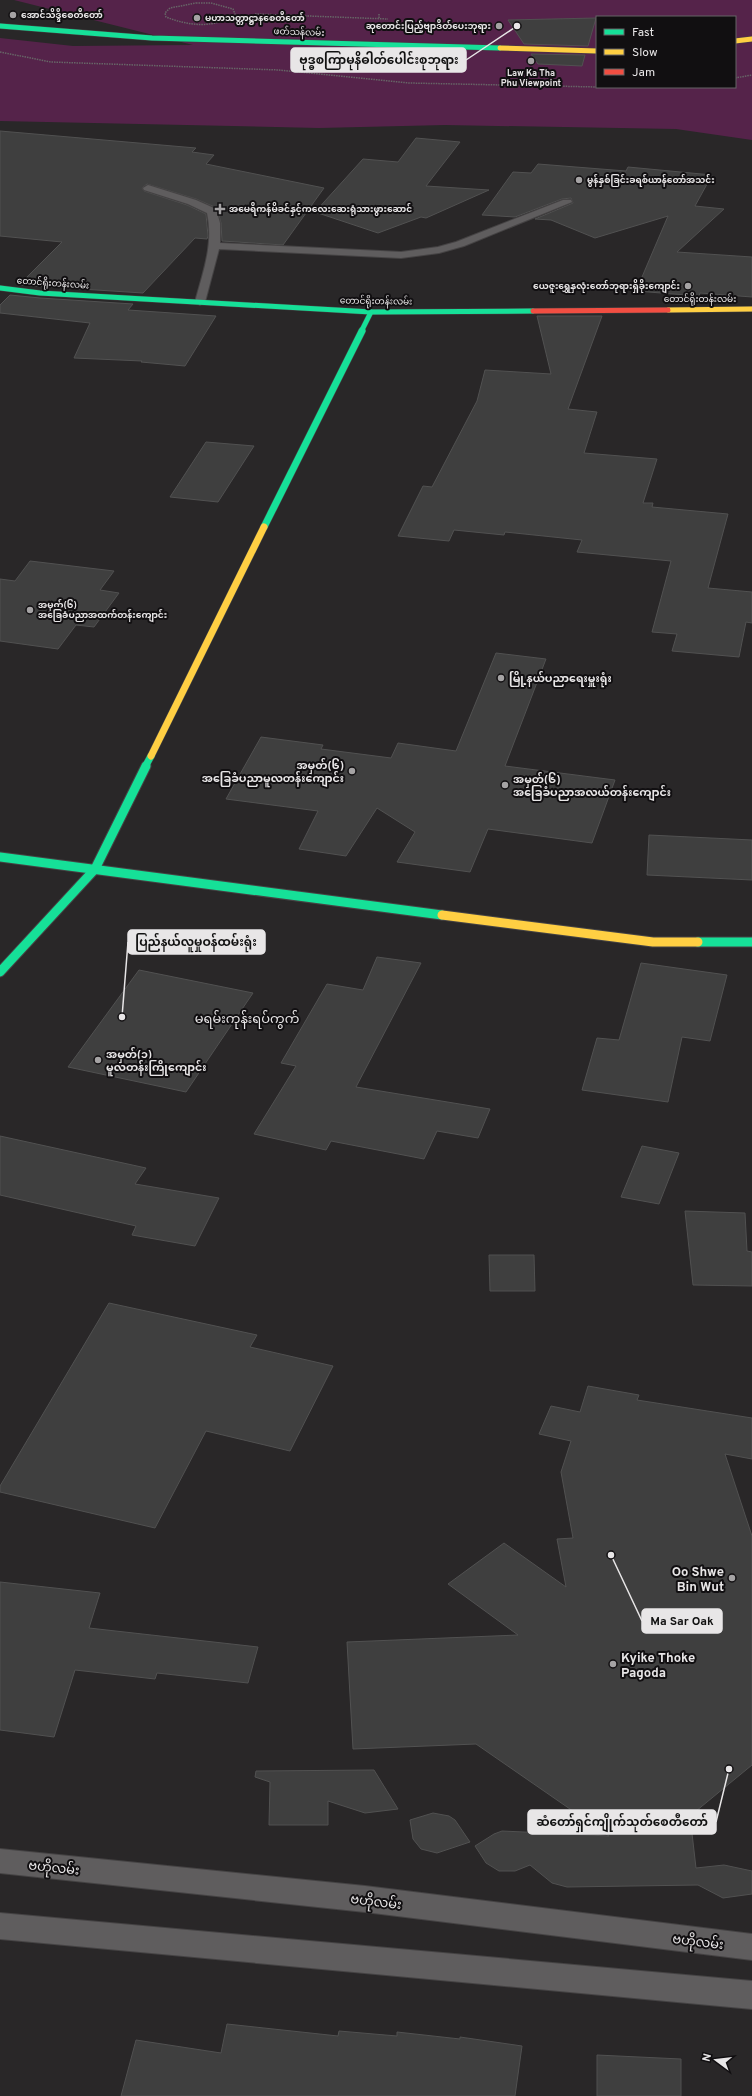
<svg xmlns="http://www.w3.org/2000/svg" width="752" height="2096" font-family="Overpass,'Noto Sans Myanmar',sans-serif">
	<style>
		.green { fill: #55234a; fill-rule: evenodd }
		.building { fill: #3f3f3f; stroke: #515151 }
		.lines { fill: none; stroke-linecap: round; stroke-linejoin: round }
		.lane-casing { stroke: #454344; stroke-width: 2 }
		.street-casing { stroke: #454344; stroke-width: 2 }
		.fast-far2-casing { stroke: #454344; stroke-width: 6 }
		.fast-far1-casing { stroke: #454344; stroke-width: 8 }
		.fast-casing { stroke: #454344; stroke-width: 11 }
		.slow-far2-casing { stroke: #454344; stroke-width: 6 }
		.slow-far1-casing { stroke: #454344; stroke-width: 8 }
		.slow-casing { stroke: #454344; stroke-width: 11 }
		.jam-casing { stroke: #454344; stroke-width: 6 }
		.path { stroke: #676667; stroke-width: 1.5; stroke-dasharray: 1.5 1; stroke-linecap: butt }
		.lane { fill: #5f5d5e; fill-rule: evenodd }
		.street { fill: #5f5d5e; fill-rule: evenodd }
		.fast-far2 { stroke: #16e098; stroke-width: 5 }
		.fast-far1 { stroke: #16e098; stroke-width: 7 }
		.fast { stroke: #16e098; stroke-width: 9 }
		.slow-far2 { stroke: #ffcf43; stroke-width: 5 }
		.slow-far1 { stroke: #ffcf43; stroke-width: 7 }
		.slow { stroke: #ffcf43; stroke-width: 9 }
		.jam { stroke: #f24e42; stroke-width: 5 }
		.poi-dot { fill: #a5a3a4; stroke: #110f11; stroke-width: 1.5 }
		.labels { text-anchor: middle; stroke-width: 4; stroke-linejoin: round; paint-order: stroke }
		.far-poi-label { font-size: 9px; font-weight: bold; fill: #e8e6e7; stroke: #110f11; text-anchor: start }
		.far-street-label { font-size: 9px; fill: #e8e6e7; stroke: #110f11 }
		.poi-label { font-size: 11px; font-weight: bold; fill: #e8e6e7; stroke: #110f11; text-anchor: start }
		.quarter-label { font-size: 13px; fill: #e8e6e7; stroke: #110f11 }
		.near-poi-label { font-size: 13px; font-weight: bold; fill: #e8e6e7; stroke: #110f11; text-anchor: end }
		.near-street-label { font-size: 13px; fill: #e8e6e7; stroke: #110f11 }
		.leader { fill: none; stroke: #e8e6e7; stroke-width: 1.5 }
		.callout-dot { fill: #e8e6e7; stroke: #110f11; stroke-width: 1.5 }
		.callout { fill: #e8e6e7; stroke: #e8e6e7; stroke-width: 1.5 }
		.callout-label { font-size: 12px; text-anchor: middle; font-weight: bold; fill: #111 }
	</style>
	<rect width="100%" height="100%" fill="#292728"/>
	<path class="green" d="M14,0H752V140L676,129L445,125L319,128L0,121V38L73,46L193,45ZM597,17H735V87H597Z"/>
	<g class="building">
		<polygon points="596,18 588,46 524,44 508,20"/>
		<polygon points="531,54 585,55 582,66 538,64"/>
		<polygon points="0,131 196,148 192,152 214,155 206,164 324,188 283,245 222,241 221,223 217,208 196,199 147,184 142,188 144,191 187,205 206,214 208,236 207,239 195,238 143,293 19,285 62,242 0,236"/>
		<polygon points="416,138 460,142 426,186 489,190 426,218 421,217 378,233 315,212 363,159 398,162"/>
		<polygon points="538,164 626,171 628,167 712,175 695,206 724,209 677,252 752,257 752,297 700,293 699,296 636,291 668,216 595,238 551,220 535,219 573,203 571,198 562,199 515,217 482,215 513,172 531,173"/>
		<polygon points="10,295 40,298 133,304 128,310 216,316 185,366 141,362 142,361 74,358 90,323 0,313 0,305"/>
		<polygon points="537,316 602,316 568,409 597,412 584,453 657,459 643,503 653,503 652,507 728,514 708,588 752,592 752,623 746,622 739,657 672,651 677,634 652,632 671,561 577,552 582,540 505,532 504,535 454,530 449,541 398,536 423,486 432,487 477,401 485,370 551,374"/>
		<polygon points="206,442 254,446 218,502 170,497"/>
		<polygon points="30,561 114,571 100,590 119,593 94,627 76,625 58,649 0,641 0,579 15,581"/>
		<polygon points="496,653 546,659 505,766 615,780 592,843 488,829 470,872 397,862 415,832 377,808 346,856 299,849 318,811 226,799 261,737 323,745 321,749 391,758 398,743 456,751"/>
		<polygon points="649,835 752,840 752,880 647,875"/>
		<polygon points="377,957 421,963 356,1087 490,1109 478,1138 437,1131 424,1159 331,1141 326,1150 254,1134 296,1066 281,1063 327,984 363,990"/>
		<polygon points="641,963 727,975 710,1041 682,1037 668,1102 582,1090 597,1038 619,1040"/>
		<polygon points="139,970 253,993 186,1092 68,1067"/>
		<polygon points="0,1136 146,1168 135,1184 219,1198 195,1246 132,1235 136,1226 0,1195"/>
		<polygon points="642,1146 679,1153 659,1204 621,1197"/>
		<polygon points="685,1211 745,1213 747,1251 752,1252 752,1286 693,1285"/>
		<polygon points="489,1255 534,1255 535,1291 490,1291"/>
		<polygon points="109,1303 257,1335 250,1347 333,1366 290,1451 206,1431 155,1528 0,1492 0,1486"/>
		<polygon points="588,1386 639,1395 637,1400 752,1418 752,1459 725,1454 752,1536 752,1765 690,1816 696,1868 724,1865 752,1871 752,1894 723,1898 698,1885 567,1887 552,1883 530,1865 515,1871 499,1871 486,1863 475,1846 494,1834 502,1831 609,1836 476,1744 353,1749 347,1642 518,1635 448,1584 504,1543 566,1587 557,1539 573,1538 561,1472 571,1441 539,1434 551,1406 580,1412"/>
		<polygon points="0,1582 100,1593 89,1628 258,1647 248,1683 157,1673 155,1679 75,1670 54,1737 0,1730"/>
		<polygon points="374,1770 398,1809 365,1813 328,1801 328,1825 269,1825 270,1782 255,1777 256,1771"/>
		<polygon points="433,1813 449,1816 455,1820 470,1842 437,1853 421,1849 413,1839 410,1820"/>
		<polygon points="227,2024 338,2036 339,2031 397,2036 397,2032 460,2039 460,2037 522,2046 515,2096 121,2096 136,2040 221,2053"/>
		<polygon points="597,2055 681,2059 681,2096 597,2096"/>
	</g>
	<g class="lines">
		<defs>
			<path id="lane" d="M148,185L196,200L216,209L220,223V243L401,252L438,247L456,242L563,200H571L572,202L464,246L439,253L401,258L219,249L205,302L200,305L195,302C203,272 214,244 207,213L188,204L144,190L143,188Z"/>
			<g id="street">
				<polygon points="0,1849 365,1886 752,1934 752,1960 365,1912 0,1873"/>
				<polygon points="0,1913 752,1981 752,2009 0,1939"/>
			</g>
			<g id="fast-far2">
				<polyline points="0,26 152,38 500,48"/>
				<polyline points="0,288 40,293 371,312 533,311"/>
				<polyline points="361,332 371,312"/>
			</g>
			<g id="fast-far1">
				<polyline points="264,527 362,331"/>
				<polyline points="145,767 151,756"/>
			</g>
			<g id="fast">
				<polyline points="0,857 442,915"/>
				<polyline points="698,942 752,942"/>
				<polyline points="0,972 95,869 146,766"/>
			</g>
			<g id="slow-far2">
				<polyline points="735,41 752,39"/>
				<polyline points="500,48 597,51"/>
				<polyline points="668,310 752,309"/>
			</g>
			<polyline id="slow-far1" points="151,756 264,527"/>
			<polyline id="slow" points="442,915 653,942 698,942"/>
			<polyline id="jam" points="533,311 668,310"/>
		</defs>
		<use href="#lane" class="lane-casing"/>
		<use href="#street" class="street-casing"/>
		<use href="#fast-far2" class="fast-far2-casing"/>
		<use href="#fast-far1" class="fast-far1-casing"/>
		<use href="#fast" class="fast-casing"/>
		<use href="#slow-far2" class="slow-far2-casing"/>
		<use href="#slow-far1" class="slow-far1-casing"/>
		<use href="#slow" class="slow-casing"/>
		<use href="#jam" class="jam-casing"/>
		<g class="path">
			<path d="M196,3H211L233,9L235,14C214,29 189,26 166,17L165,13L170,8Z"/>
			<polyline points="255,14 388,19"/>
			<polyline points="379,14 379,18"/>
			<polyline points="0,52 51,62 279,70 409,83 597,87"/>
			<polyline points="735,78 752,75"/>
		</g>
		<use href="#lane" class="lane"/>
		<use href="#street" class="street"/>
		<use href="#fast-far2" class="fast-far2"/>
		<use href="#fast-far1" class="fast-far1"/>
		<use href="#fast" class="fast"/>
		<use href="#slow-far2" class="slow-far2"/>
		<use href="#slow-far1" class="slow-far1"/>
		<use href="#slow" class="slow"/>
		<use href="#jam" class="jam"/>
	</g>
	<g class="poi-dot">
		<circle cx="13" cy="15" r="4"/>
		<circle cx="197" cy="18" r="4"/>
		<circle cx="499" cy="26" r="4"/>
		<circle cx="531" cy="61" r="4"/>
		<circle cx="579" cy="180" r="4"/>
		<path d="M218 203h4v4h4v4h-4v4h-4v-4h-4v-4h4z"/>
		<circle cx="688" cy="286" r="4"/>
		<circle cx="30" cy="610" r="4"/>
		<circle cx="501" cy="678" r="4"/>
		<circle cx="352" cy="771" r="4"/>
		<circle cx="505" cy="785" r="4"/>
		<circle cx="98" cy="1060" r="4"/>
		<circle cx="732" cy="1578" r="4"/>
		<circle cx="613" cy="1664" r="4"/>
	</g>
	<g class="labels">
		<g class="far-poi-label">
			<text x="21" y="18">အောင်သိဒ္ဒိစေတီတော်</text>
			<text x="205" y="21">မဟာသတ္တာဋ္ဌာနစေတီတော်</text>
			<text x="491" y="29" text-anchor="end">ဆုတောင်းပြည့်ဗျာဒိတ်ပေးဘုရား</text>
			<text x="531" y="76" text-anchor="middle">Law Ka Tha<tspan x="531" dy="10">Phu Viewpoint</tspan></text>
			<text x="587" y="183">မွန်နှစ်ခြင်းခရစ်ယာန်တော်အသင်း</text>
			<text x="229" y="212">အမေရိကန်မိခင်နှင့်ကလေးဆေးရုံသားဖွားဆောင်</text>
			<text x="680" y="289" text-anchor="end">ယေဇူးရွှေနှလုံးတော်ဘုရားရှိခိုးကျောင်း</text>
			<text x="38" y="608">အမှတ်(၆)<tspan x="38" dy="10">အခြေခံပညာအထက်တန်းကျောင်း</tspan></text>
		</g>
		<g class="far-street-label">
			<text transform="translate(299 32) rotate(2)" y="3">ဖတ်သန်လမ်း</text>
			<text transform="translate(53 283) rotate(4)" y="3">တောင်ရိုးတန်းလမ်း</text>
			<text x="700" y="302">တောင်ရိုးတန်းလမ်း</text>
			<text transform="translate(376 301) rotate(1)" y="3">တောင်ရိုးတန်းလမ်း</text>
		</g>
		<g class="poi-label">
			<text x="509" y="682">မြို့နယ်ပညာရေးမှူးရုံး</text>
			<text x="344" y="769" text-anchor="end">အမှတ်(၆)<tspan x="344" dy="13">အခြေခံပညာမူလတန်းကျောင်း</tspan></text>
			<text x="513" y="783">အမှတ်(၆)<tspan x="513" dy="13">အခြေခံပညာအလယ်တန်းကျောင်း</tspan></text>
			<text x="106" y="1058">အမှတ်(၁)<tspan x="106" dy="13">မူလတန်းကြိုကျောင်း</tspan></text>
		</g>
		<g class="quarter-label">
			<text x="247" y="1023">မရမ်းကုန်းရပ်ကွက်</text>
		</g>
		<g class="near-poi-label">
			<text x="724" y="1576">Oo Shwe<tspan x="724" dy="15">Bin Wut</tspan></text>
			<text x="621" y="1662" text-anchor="start">Kyike Thoke<tspan x="621" dy="15">Pagoda</tspan></text>
		</g>
		<g class="near-street-label">
			<text transform="translate(54 1867) rotate(6)" y="5">ဗဟိုလမ်း</text>
			<text transform="translate(376 1901) rotate(7)" y="5">ဗဟိုလမ်း</text>
			<text transform="translate(698 1941) rotate(7)" y="5">ဗဟိုလမ်း</text>
		</g>
	</g>
	<path class="leader" d="M517 26L466 60M122 1017L128 942M611 1555L642 1621M729 1769L716 1822"/>
	<g class="callout-dot">
		<circle cx="517" cy="26" r="4"/>
		<circle cx="122" cy="1017" r="4"/>
		<circle cx="611" cy="1555" r="4"/>
		<circle cx="729" cy="1769" r="4"/>
	</g>
	<g class="callout">
		<rect x="291" y="48" width="175" height="24" rx="4"/>
		<rect x="128" y="930" width="137" height="24" rx="4"/>
		<rect x="642" y="1609" width="80" height="24" rx="4"/>
		<rect x="528" y="1810" width="188" height="24" rx="4"/>
	</g>
	<g class="callout-label">
		<text x="379" y="64">ဗုဒ္ဓစကြာမုနိဓါတ်ပေါင်းစုဘုရား</text>
		<text x="196" y="946">ပြည်နယ်လူမှုဝန်ထမ်းရုံး</text>
		<text x="682" y="1625">Ma Sar Oak</text>
		<text x="622" y="1826">ဆံတော်ရှင်ကျိုက်သုတ်စေတီတော်</text>
	</g>
	<rect x="596" y="16" width="140" height="72" fill="#110f11" stroke="#676567"/>
	<rect x="604" y="29" width="20" height="6" fill="#16e098" stroke="#676567"/>
	<text x="632" y="36" font-size="12" fill="#e8e6e7">Fast</text>
	<rect x="604" y="49" width="20" height="6" fill="#ffcf43" stroke="#676567"/>
	<text x="632" y="56" font-size="12" fill="#e8e6e7">Slow</text>
	<rect x="604" y="69" width="20" height="6" fill="#f24e42" stroke="#676567"/>
	<text x="632" y="76" font-size="12" fill="#e8e6e7">Jam</text>
	<g transform="translate(716 2060) rotate(285)" stroke="#110f11" stroke-width="3" paint-order="stroke">
	<path d="M0-3L7 15L0 10L-7 15Z" fill="#e8e6e7"/>
	<text y="-6" font-size="11" font-weight="bold" text-anchor="middle" fill="#e8e6e7">N</text>
	</g>
</svg>
